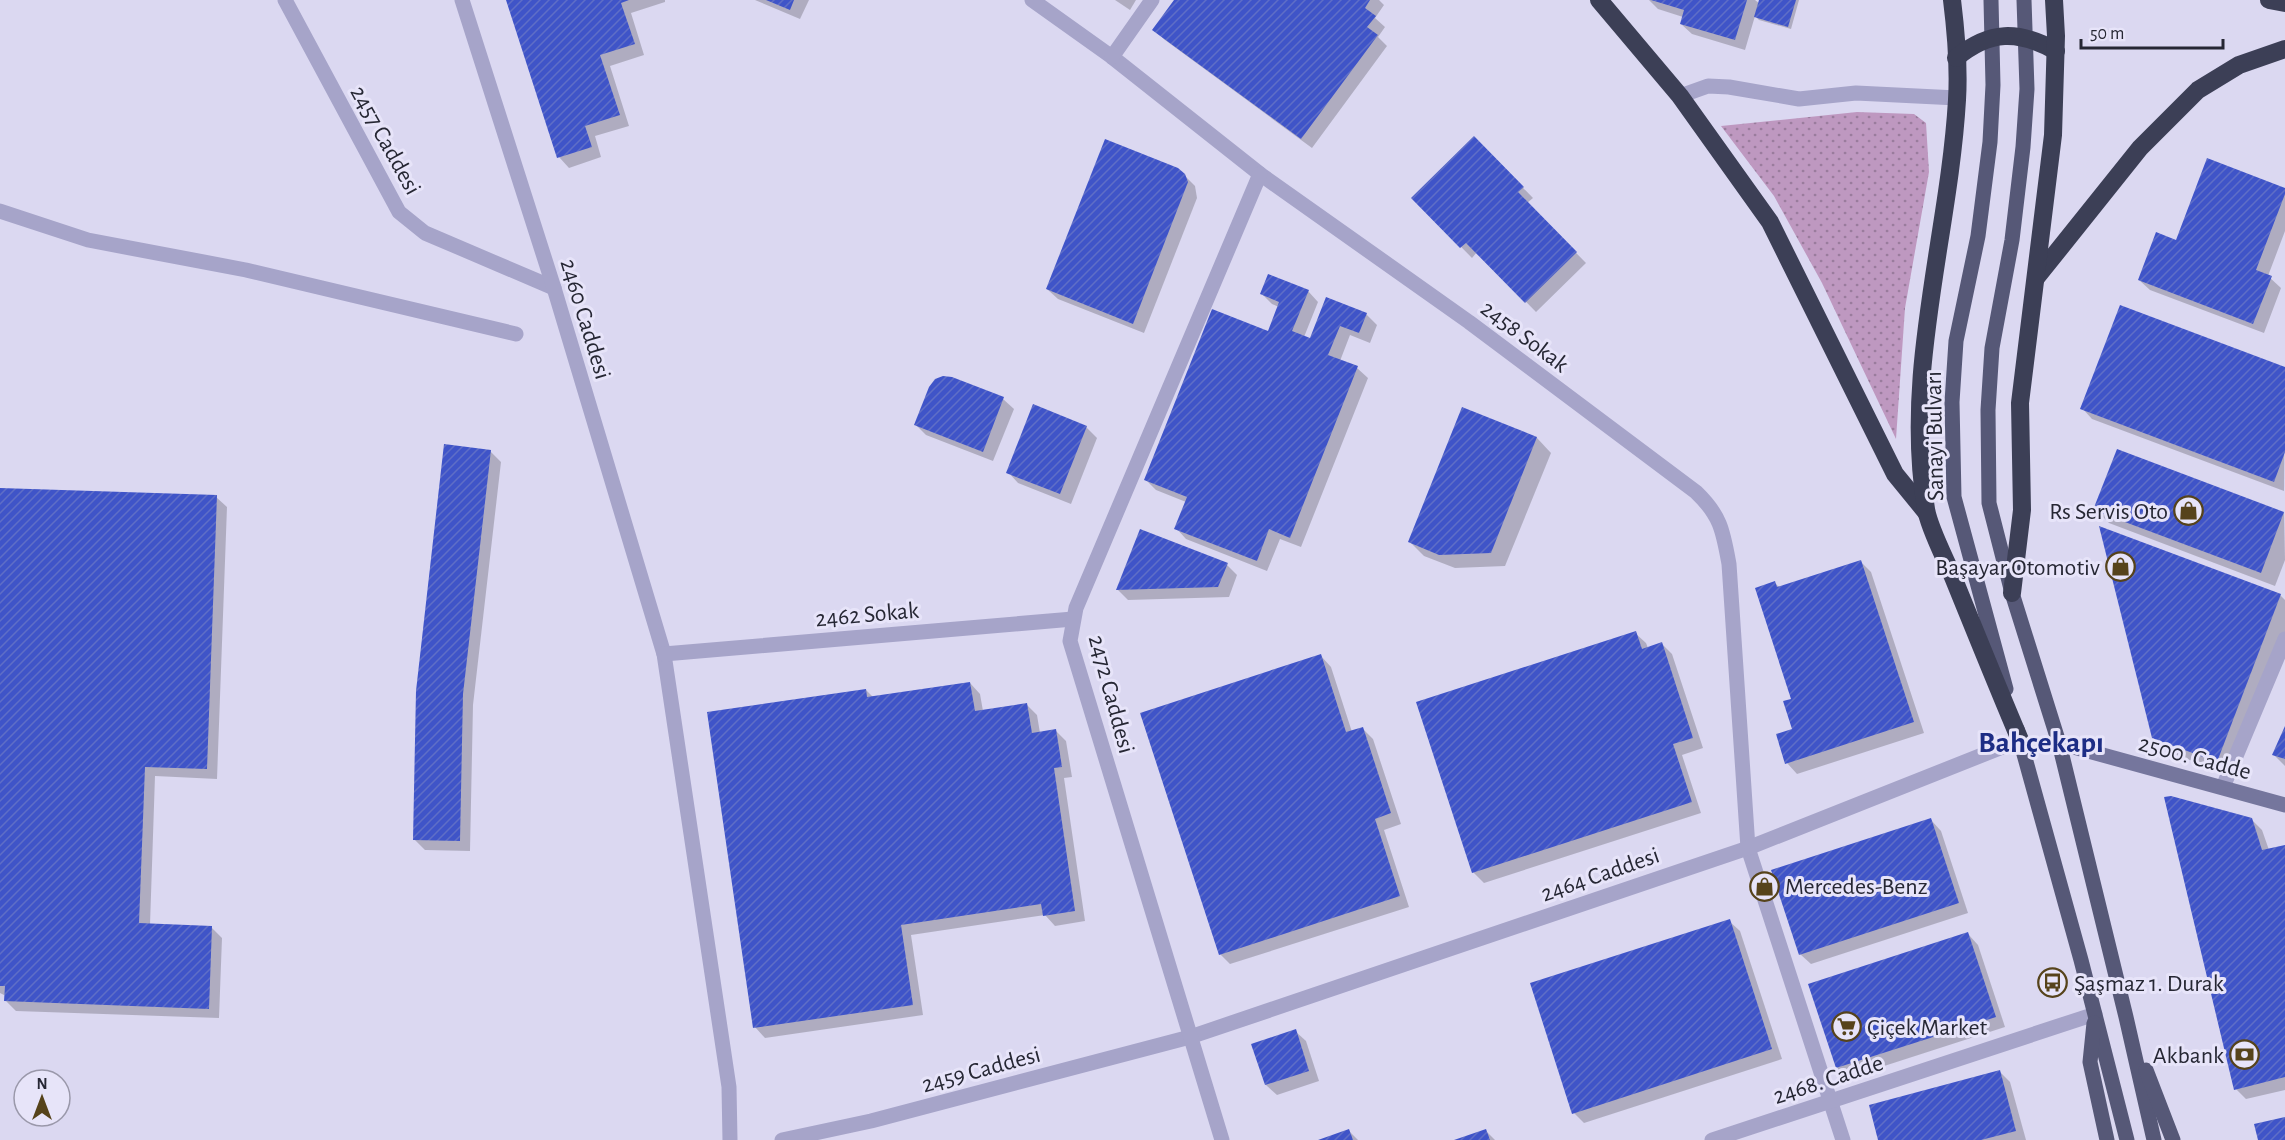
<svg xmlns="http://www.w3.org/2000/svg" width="2285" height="1140" font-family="'Alegreya Sans',sans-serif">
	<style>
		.grass { fill: url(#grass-dots) }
		.shadow { fill: #0003 }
		.building { fill: url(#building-hatch) }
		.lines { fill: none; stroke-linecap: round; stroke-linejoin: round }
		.street { stroke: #a6a4c9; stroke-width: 15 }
		.secondary { stroke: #75769d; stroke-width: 15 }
		.primary { stroke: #565877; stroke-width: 15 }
		.highway { stroke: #3c3f56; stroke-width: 18 }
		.labels { text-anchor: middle; stroke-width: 6; stroke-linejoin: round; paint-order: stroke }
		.street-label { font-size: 24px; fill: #262734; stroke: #e7e4f9 }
		.poi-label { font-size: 24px; fill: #262734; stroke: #e7e4f9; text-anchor: end }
		.district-label { font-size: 30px; font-weight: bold; fill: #1d2d85; stroke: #e7e4f9 }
	</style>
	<defs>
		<pattern id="grass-dots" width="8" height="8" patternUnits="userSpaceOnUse" patternTransform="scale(1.5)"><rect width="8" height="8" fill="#be98c0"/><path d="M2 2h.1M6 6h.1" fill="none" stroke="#9a7c9d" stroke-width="1.8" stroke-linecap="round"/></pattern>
		<pattern id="building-hatch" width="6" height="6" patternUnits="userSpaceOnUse" patternTransform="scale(1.5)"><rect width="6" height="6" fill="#3f54c8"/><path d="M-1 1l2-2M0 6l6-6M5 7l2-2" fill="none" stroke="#5f6ec6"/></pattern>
	</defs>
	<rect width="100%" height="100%" fill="#dbd8f1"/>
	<polygon class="grass" points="1857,112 1914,114 1926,123 1929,172 1905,308 1896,439 1822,283 1774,196 1721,126"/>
	<g class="shadow">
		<polygon points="508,0 665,0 665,2 631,13 644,55 610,66 629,126 595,136 601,157 569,168 559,157"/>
		<polygon points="755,0 809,0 800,19"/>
		<polygon points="1115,0 1136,0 1130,10"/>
		<polygon points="1176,0 1379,0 1384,5 1375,18 1385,27 1378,37 1387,46 1312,148 1165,40 1154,30"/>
		<polygon points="1649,0 1755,0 1760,4 1761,0 1799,0 1791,29 1759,20 1755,16 1745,50 1692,34 1681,24 1683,17 1658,9"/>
		<polygon points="1474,138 1533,198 1527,203 1586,263 1536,312 1477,252 1472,258 1413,198"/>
		<polygon points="1184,175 1195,186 1197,198 1144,333 1058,299 1047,289"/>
		<polygon points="2285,189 2285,231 2268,276 2281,288 2264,333 2150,290 2139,280 2176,242"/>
		<polygon points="1308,291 1318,302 1304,337 1311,340 1327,299 1366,314 1377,325 1370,343 1350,335 1340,361 1357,368 1368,378 1301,547 1280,539 1267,571 1186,539 1176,528 1186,502 1156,490 1146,480 1268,333 1279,307 1272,304 1262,294"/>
		<polygon points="2285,369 2284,491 2092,419 2082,408"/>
		<polygon points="1003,399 1014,409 993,461 926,435 915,424"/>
		<polygon points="1463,409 1537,438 1551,453 1505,566 1455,568 1424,556 1410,542"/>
		<polygon points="1086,427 1097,438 1071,504 1018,483 1008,472"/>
		<polygon points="2118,450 2284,513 2285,560 2275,586 2109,523 2095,509"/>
		<polygon points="490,451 501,462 473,705 470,851 425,850 414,839"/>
		<polygon points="0,489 216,497 227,507 217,779 155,776 150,925 211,927 222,938 219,1018 16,1011 6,1001 6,996 0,993"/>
		<polygon points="1861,562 1871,572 1924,733 1797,774 1787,763 1794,730 1793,700 1775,583 1780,588"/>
		<polygon points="1227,565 1237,575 1229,597 1128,600 1118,590"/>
		<polygon points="2280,595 2285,600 2285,633 2231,775 2168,752 2153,737"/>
		<polygon points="1635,633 1646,643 1648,648 1662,644 1672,654 1703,748 1682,755 1701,813 1484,883 1473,872"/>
		<polygon points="1321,656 1331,667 1352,732 1362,728 1373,739 1401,824 1384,830 1409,907 1230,964 1220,954"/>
		<polygon points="970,683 980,694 983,711 1027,705 1037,715 1040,733 1056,731 1066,741 1072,777 1064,778 1085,921 1055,926 1045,915 911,935 923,1015 765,1038 755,1027 866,690 873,697"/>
		<polygon points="2285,730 2285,766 2274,755"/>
		<polygon points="1931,820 1941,831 1968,913 1811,964 1800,954"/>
		<polygon points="2252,820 2262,830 2269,850 2285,846 2285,1090 2246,1099 2236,1089"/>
		<polygon points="1729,921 1740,931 1782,1059 1584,1123 1574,1113"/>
		<polygon points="1968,934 1978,945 2005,1027 1847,1078 1837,1068"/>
		<polygon points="1295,1031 1306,1041 1319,1081 1277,1095 1266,1085 1253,1045"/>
		<polygon points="2000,1072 2010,1082 2026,1140 1880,1140"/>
		<polygon points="1349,1131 1358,1140 1321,1140"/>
		<polygon points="1486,1131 1495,1140 1457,1140"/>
	</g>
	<g class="building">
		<polygon points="506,0 629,0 621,3 635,44 600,55 620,115 585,126 592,147 557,158"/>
		<polygon points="766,0 794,0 790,10"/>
		<polygon points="1174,0 1370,0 1365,8 1376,16 1367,27 1378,35 1301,139 1152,30"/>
		<polygon points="1651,0 1747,0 1735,40 1680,24 1684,10"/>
		<polygon points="1759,0 1796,0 1788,27 1754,17"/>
		<polygon points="1474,136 1524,187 1518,192 1577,252 1525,303 1466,243 1460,248 1411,198"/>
		<polygon points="1105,139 1178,168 1185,174 1188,182 1133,324 1046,289"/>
		<polygon points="2207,158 2285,188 2285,194 2256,270 2272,276 2253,324 2138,280 2156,232 2176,240"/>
		<polygon points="1268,274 1309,290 1292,331 1310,338 1326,297 1367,313 1359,333 1340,326 1328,355 1358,366 1290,538 1269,529 1257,561 1174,529 1187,497 1144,480 1212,309 1268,331 1279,302 1260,294"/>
		<polygon points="2120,305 2285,367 2285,452 2274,482 2080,409"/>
		<polygon points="943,376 952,377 1004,397 983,452 914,425 929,387 935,379"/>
		<polygon points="1033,404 1087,426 1060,494 1006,473"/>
		<polygon points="1462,407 1537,437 1491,553 1439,555 1408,542"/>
		<polygon points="444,444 491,450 463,694 460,841 413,840 416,691"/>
		<polygon points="2117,449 2284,512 2261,573 2093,510"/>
		<polygon points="0,488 217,495 207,769 145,767 139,923 212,926 209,1009 4,1001 5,986 0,986"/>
		<polygon points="2099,526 2281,594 2217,762 2152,738"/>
		<polygon points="1140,529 1228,563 1218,587 1116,590"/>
		<polygon points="1861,560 1914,722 1785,764 1776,734 1792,729 1783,701 1791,699 1755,588 1775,581 1777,587"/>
		<polygon points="1636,631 1642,649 1662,642 1693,738 1673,744 1692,802 1472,873 1416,702"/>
		<polygon points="1321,654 1346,732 1363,727 1391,813 1375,819 1400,896 1219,955 1140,713"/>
		<polygon points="970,682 975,711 1027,703 1032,733 1056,729 1062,767 1054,768 1075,911 1043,916 1041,904 901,925 913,1005 753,1028 707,712 866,689 867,697"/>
		<polygon points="2285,726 2285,759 2272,755"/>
		<polygon points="2171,796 2252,818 2262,850 2285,845 2285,1077 2234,1090 2164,797"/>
		<polygon points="1931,818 1959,903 1799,955 1771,870"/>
		<polygon points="1730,919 1772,1049 1572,1114 1530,983"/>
		<polygon points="1968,932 1996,1017 1836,1068 1808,984"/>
		<polygon points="1296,1029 1309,1071 1265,1085 1251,1044"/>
		<polygon points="2000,1070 2016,1131 1981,1140 1878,1140 1869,1105"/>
		<polygon points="2285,1117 2285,1140 2258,1140 2254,1124"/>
		<polygon points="1349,1129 1353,1140 1318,1140"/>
		<polygon points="1486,1129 1490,1140 1454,1140"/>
	</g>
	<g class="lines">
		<g class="street">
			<polyline points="285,0 399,212 425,233 554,288"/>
			<polyline points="462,0 554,288 664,654 729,1087 730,1140"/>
			<path d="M1032,0L1112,57L1260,174L1469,322L1696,492C1721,516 1723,531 1729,564L1748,848L1843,1140"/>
			<polyline points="1112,57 1152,0"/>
			<polyline points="1680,96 1708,86 1729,87 1799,99 1856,93 1957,98"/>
			<polyline points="0,211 88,240 246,270 516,334"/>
			<polyline points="664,654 1073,619"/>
			<polyline points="2223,787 2285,639"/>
			<polyline points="782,1140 871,1121 1190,1037 1748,848 2020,740"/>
			<polyline points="1222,1140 1070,641 1076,608 1260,174"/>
			<polyline points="1712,1140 2095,1014"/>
		</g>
		<polyline class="secondary" points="2059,743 2285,805"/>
		<g class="primary">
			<polyline points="1991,0 1993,85 1990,142 1978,236 1956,341 1952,402 1954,497 2006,689"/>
			<polyline points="2024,0 2027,89 2023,147 2012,240 1992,348 1988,410 1989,503 2012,593 2059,743 2126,1017 2154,1140"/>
			<polyline points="2017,729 2081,960 2127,1140"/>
			<polyline points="2094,1023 2090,1062 2107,1140"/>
			<polyline points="2146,1070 2173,1140"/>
		</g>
		<g class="highway">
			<polyline points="1599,0 1680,96 1770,222 1895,474 1926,512"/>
			<path d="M1952,0C1956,32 1959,67 1957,100C1949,236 1903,371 1926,509C1929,528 1945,558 1953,577C1975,631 1997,686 2020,740"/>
			<polyline points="2269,0 2285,3"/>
			<path d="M1956,58C1990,30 2018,30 2056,51"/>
			<polyline points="2036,278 2140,148 2198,90 2239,65 2285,49"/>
			<polyline points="2012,593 2022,510 2020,403 2053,135 2056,36 2054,0"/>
		</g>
	</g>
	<defs>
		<symbol id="shop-ring" viewBox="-11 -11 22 22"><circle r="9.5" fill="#e7e4f9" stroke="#56431b" stroke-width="1.5"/><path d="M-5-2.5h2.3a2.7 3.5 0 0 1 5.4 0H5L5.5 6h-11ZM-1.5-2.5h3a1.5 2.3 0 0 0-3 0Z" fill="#56431b"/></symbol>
		<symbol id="bus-ring" viewBox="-11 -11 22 22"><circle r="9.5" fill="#e7e4f9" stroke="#56431b" stroke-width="1.5"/><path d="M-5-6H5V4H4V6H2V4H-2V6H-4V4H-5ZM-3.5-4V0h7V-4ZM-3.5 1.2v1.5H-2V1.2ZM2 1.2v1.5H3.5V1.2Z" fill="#56431b"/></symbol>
		<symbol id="supermarket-ring" viewBox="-11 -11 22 22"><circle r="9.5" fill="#e7e4f9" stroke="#56431b" stroke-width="1.5"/><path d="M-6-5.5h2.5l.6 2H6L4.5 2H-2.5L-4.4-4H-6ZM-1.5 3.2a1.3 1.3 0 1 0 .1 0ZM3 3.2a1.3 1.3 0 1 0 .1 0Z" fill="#56431b"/></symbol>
		<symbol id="bank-ring" viewBox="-11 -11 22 22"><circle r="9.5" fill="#e7e4f9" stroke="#56431b" stroke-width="1.5"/><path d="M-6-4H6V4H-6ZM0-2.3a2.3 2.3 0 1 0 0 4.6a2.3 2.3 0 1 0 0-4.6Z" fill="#56431b"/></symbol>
	</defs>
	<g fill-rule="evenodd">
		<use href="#shop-ring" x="2172" y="494" width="33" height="33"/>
		<use href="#shop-ring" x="2104" y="550" width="33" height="33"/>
		<use href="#shop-ring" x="1748" y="870" width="33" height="33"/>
		<use href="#bus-ring" x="2036" y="966" width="33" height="33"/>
		<use href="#supermarket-ring" x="1830" y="1010" width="33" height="33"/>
		<use href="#bank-ring" x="2228" y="1038" width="33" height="33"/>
	</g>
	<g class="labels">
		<g class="street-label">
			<text transform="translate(386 140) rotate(61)" y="8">2457 Caddesi</text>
			<text transform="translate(586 319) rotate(73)" y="8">2460 Caddesi</text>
			<text transform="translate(1525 336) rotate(37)" y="8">2458 Sokak</text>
			<text transform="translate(1934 436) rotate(-91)" y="8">Sanayi Bulvarı</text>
			<text transform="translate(867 614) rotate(-5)" y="8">2462 Sokak</text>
			<text transform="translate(1112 694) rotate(75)" y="8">2472 Caddesi</text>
			<text transform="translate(2195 757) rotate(15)" y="8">2500. Cadde</text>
			<text transform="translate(1600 874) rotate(-19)" y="8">2464 Caddesi</text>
			<text transform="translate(981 1069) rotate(-15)" y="8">2459 Caddesi</text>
			<text transform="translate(1828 1079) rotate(-18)" y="8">2468. Cadde</text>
		</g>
		<g class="poi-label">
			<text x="2168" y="519">Rs Servis Oto</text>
			<text x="2100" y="575">Başayar Otomotiv</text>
			<text x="1785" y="894" text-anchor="start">Mercedes-Benz</text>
			<text x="2074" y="991" text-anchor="start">Şaşmaz 1. Durak</text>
			<text x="1867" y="1035" text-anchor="start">Çiçek Market</text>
			<text x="2224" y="1063">Akbank</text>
		</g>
		<g class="district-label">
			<text x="2041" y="752">Bahçekapı</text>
		</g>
	</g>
	<g transform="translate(42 1098)"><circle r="28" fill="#e7e4f9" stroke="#9a98aa" stroke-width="1.5"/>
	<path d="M0-4.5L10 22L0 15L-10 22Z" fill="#56431b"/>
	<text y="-9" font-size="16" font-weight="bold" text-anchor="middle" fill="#262734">N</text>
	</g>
	<path d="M2081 39v9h142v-9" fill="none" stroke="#262734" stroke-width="3"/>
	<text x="2090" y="39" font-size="18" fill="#262734" stroke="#e7e4f9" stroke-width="4.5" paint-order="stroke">50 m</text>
</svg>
